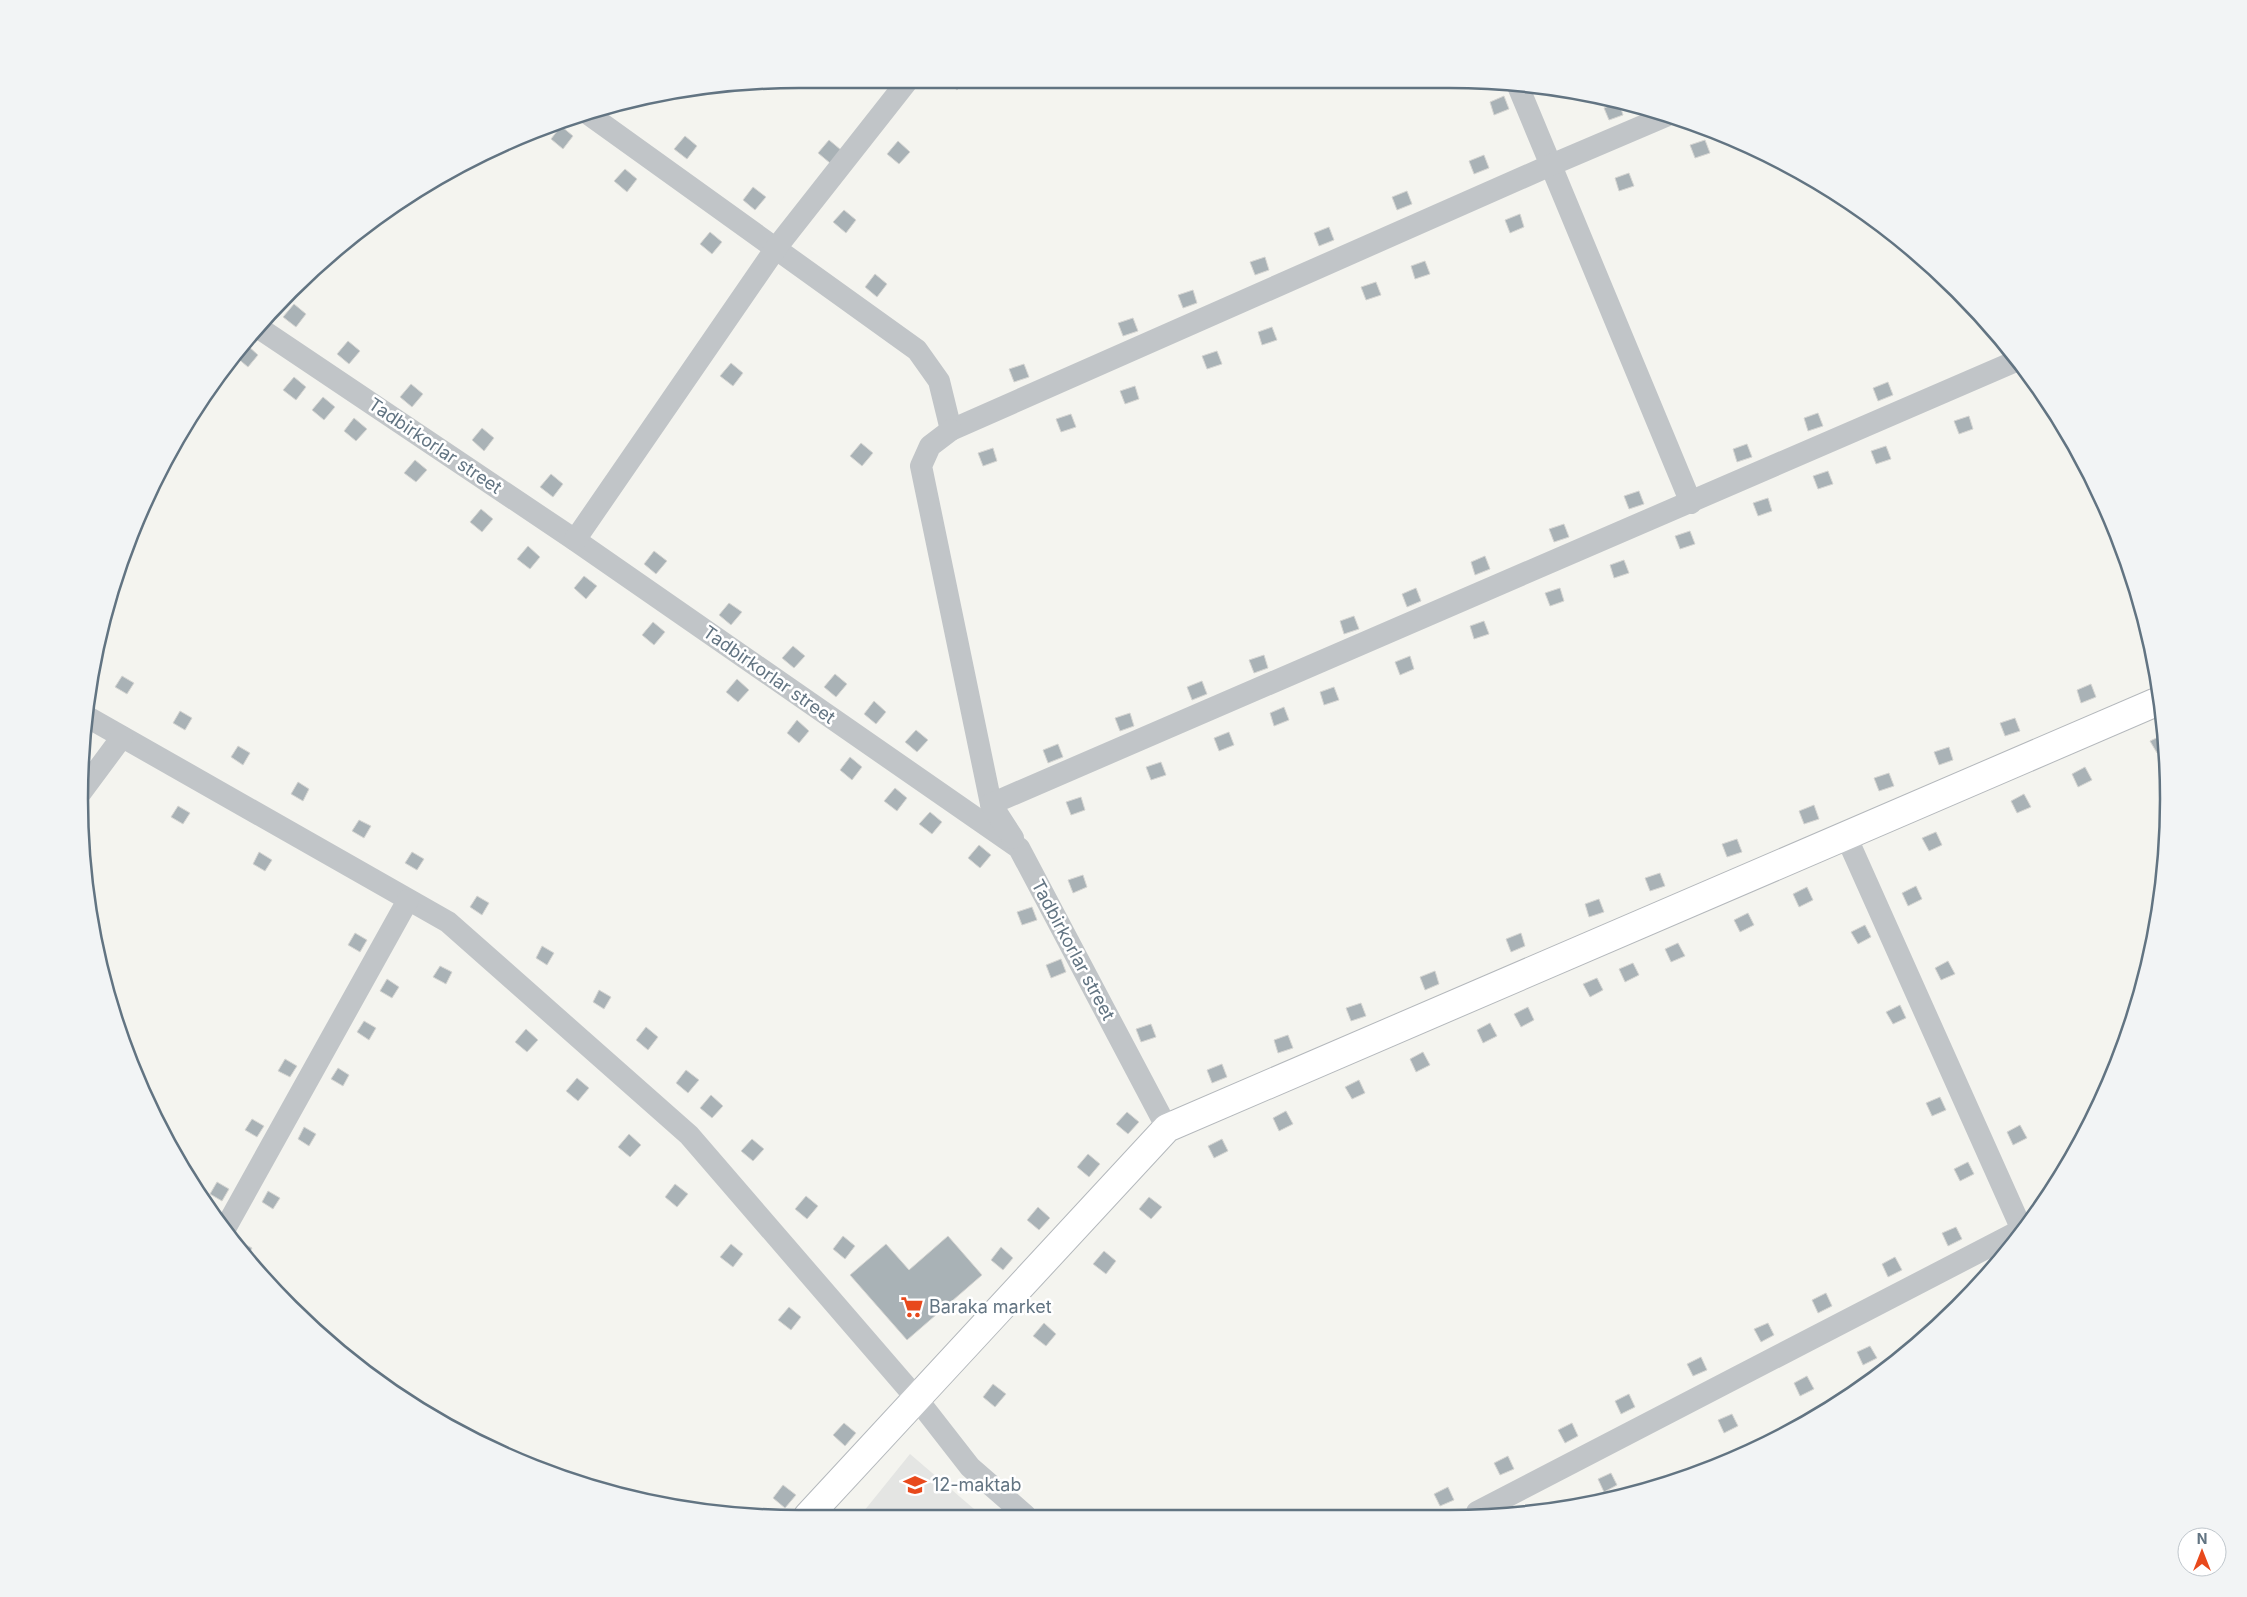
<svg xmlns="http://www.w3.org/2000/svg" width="2247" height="1597" font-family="Inter,sans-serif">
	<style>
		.built { fill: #e4e5e3 }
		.building { fill: #a9b2b6; stroke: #d5d5d2 }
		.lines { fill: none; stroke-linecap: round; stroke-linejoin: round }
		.major-casing { stroke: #b4b8bc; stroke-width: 30 }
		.minor { stroke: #c1c5c8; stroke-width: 22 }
		.major { stroke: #fff; stroke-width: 28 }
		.labels { text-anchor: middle; stroke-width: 5; stroke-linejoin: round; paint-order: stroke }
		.street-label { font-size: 18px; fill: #627482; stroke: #fff }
		.poi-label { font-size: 18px; fill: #627482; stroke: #fff; text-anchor: start }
		.rim { fill: none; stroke: #627482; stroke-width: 2.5 }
	</style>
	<rect width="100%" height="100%" fill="#f4f4ef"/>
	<polygon class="built" points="910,1454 981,1515 860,1516"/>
	<g class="building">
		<polygon points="945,79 966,79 957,90"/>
		<polygon points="1504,96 1509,109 1494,115 1490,102"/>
		<polygon points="1619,102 1623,115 1609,120 1604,108"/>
		<polygon points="561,126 573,136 563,149 551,139"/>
		<polygon points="685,136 697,146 687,159 674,149"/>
		<polygon points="829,140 841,150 830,163 818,153"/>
		<polygon points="1705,140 1710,153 1695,158 1690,145"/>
		<polygon points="898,141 910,152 899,164 887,154"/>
		<polygon points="1484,155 1489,168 1474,174 1469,161"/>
		<polygon points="625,169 637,179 627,192 614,181"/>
		<polygon points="1629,173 1634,186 1619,191 1615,178"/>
		<polygon points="753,187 766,197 755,210 743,200"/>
		<polygon points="1407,191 1412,204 1397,210 1392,197"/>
		<polygon points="844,210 856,220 846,233 833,222"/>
		<polygon points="1520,214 1524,227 1510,233 1505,220"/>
		<polygon points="1329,227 1334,240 1319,246 1314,233"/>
		<polygon points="710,232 722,242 712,254 700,244"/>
		<polygon points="1265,257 1269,270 1255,275 1250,262"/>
		<polygon points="1425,261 1430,274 1415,279 1411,266"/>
		<polygon points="875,274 887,284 877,297 865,287"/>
		<polygon points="1376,282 1381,295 1366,300 1361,287"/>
		<polygon points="1193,290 1197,303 1183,308 1178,295"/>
		<polygon points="294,304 306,314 296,327 283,317"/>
		<polygon points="1133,318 1138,331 1123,336 1118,323"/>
		<polygon points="1272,327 1277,340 1262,345 1258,332"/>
		<polygon points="348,341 360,351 349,364 337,354"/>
		<polygon points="246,344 258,355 248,367 236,357"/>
		<polygon points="1217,351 1222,364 1207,369 1202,356"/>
		<polygon points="731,363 743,373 733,386 720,376"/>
		<polygon points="1024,364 1029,377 1014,382 1009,369"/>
		<polygon points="294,377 306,387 296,400 283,390"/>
		<polygon points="1888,382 1893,395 1878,401 1873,388"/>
		<polygon points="411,384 423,394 412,407 400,397"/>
		<polygon points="1135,386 1139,399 1125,404 1120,391"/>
		<polygon points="323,397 335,407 324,420 312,410"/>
		<polygon points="1818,413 1823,426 1808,431 1804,418"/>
		<polygon points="1071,414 1076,427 1061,432 1056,419"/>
		<polygon points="1969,416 1973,429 1959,434 1954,421"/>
		<polygon points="354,418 367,429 356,441 344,431"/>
		<polygon points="482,428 494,438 484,451 472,440"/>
		<polygon points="861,443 873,453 862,466 850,456"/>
		<polygon points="1747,444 1752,457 1737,462 1733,449"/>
		<polygon points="1886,446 1891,459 1876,464 1871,451"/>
		<polygon points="993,448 997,461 983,466 978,453"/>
		<polygon points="415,460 427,470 416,482 404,473"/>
		<polygon points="1828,471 1833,484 1818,489 1813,476"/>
		<polygon points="551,474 563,484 553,497 540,487"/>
		<polygon points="1639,491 1644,504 1629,509 1624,496"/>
		<polygon points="1768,498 1772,511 1758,516 1753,503"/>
		<polygon points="481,509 493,519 482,532 470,522"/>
		<polygon points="1564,524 1569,537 1554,542 1549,529"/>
		<polygon points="1690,531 1695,544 1680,549 1675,536"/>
		<polygon points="528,546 540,557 530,569 517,559"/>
		<polygon points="654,551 667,561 656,574 644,564"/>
		<polygon points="1485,556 1490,569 1475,575 1471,562"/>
		<polygon points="1624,560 1629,573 1614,578 1610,565"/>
		<polygon points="584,576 597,586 586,599 574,588"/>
		<polygon points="1416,588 1421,601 1407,607 1402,594"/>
		<polygon points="1560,588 1564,601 1550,606 1545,593"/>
		<polygon points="729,603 742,612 731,625 719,615"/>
		<polygon points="1354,616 1359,629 1344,634 1340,621"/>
		<polygon points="1484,621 1489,634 1474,639 1470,626"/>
		<polygon points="653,622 665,632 654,645 642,635"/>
		<polygon points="793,646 805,656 794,668 782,658"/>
		<polygon points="1264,655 1268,668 1254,673 1249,660"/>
		<polygon points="1410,656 1414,669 1400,675 1395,662"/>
		<polygon points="835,674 847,684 836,697 824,687"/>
		<polygon points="122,676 134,683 127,694 115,687"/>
		<polygon points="737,679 749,690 738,702 726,692"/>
		<polygon points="1202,681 1207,694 1192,700 1187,687"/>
		<polygon points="2091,684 2096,697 2081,703 2077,690"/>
		<polygon points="1334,687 1339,700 1324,705 1320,692"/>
		<polygon points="874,701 886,712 876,724 864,714"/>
		<polygon points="1284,707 1289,720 1274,726 1270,713"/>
		<polygon points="180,711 192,718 185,730 173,723"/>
		<polygon points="1130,713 1134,726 1120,731 1115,718"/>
		<polygon points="2015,718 2020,731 2005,736 2000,723"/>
		<polygon points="797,720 809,731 799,743 787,733"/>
		<polygon points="916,730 928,740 917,752 905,742"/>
		<polygon points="1229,732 1234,745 1219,751 1214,738"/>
		<polygon points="2163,735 2164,750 2157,753 2150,741"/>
		<polygon points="1058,744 1063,757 1048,763 1043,750"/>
		<polygon points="238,746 250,753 243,765 231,757"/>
		<polygon points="1949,747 1953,760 1939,765 1934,752"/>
		<polygon points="850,757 862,767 852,780 840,770"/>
		<polygon points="1161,762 1166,775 1151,780 1146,767"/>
		<polygon points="2085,767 2092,780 2078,787 2072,774"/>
		<polygon points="1889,773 1894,786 1879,791 1874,778"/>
		<polygon points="298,782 309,789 303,801 291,794"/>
		<polygon points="895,788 907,798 897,811 884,801"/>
		<polygon points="2024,794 2031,807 2017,813 2011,801"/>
		<polygon points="1081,797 1085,810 1071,815 1066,802"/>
		<polygon points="1814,805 1819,819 1804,824 1799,811"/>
		<polygon points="178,806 190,813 183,824 171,817"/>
		<polygon points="930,812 942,822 932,834 919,824"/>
		<polygon points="359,820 371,826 364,838 352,831"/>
		<polygon points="1936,832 1942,845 1929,851 1922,838"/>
		<polygon points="1737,839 1742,852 1727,857 1722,844"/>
		<polygon points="979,845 991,855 980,868 968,858"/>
		<polygon points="259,852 272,860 265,871 253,864"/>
		<polygon points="412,852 424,859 417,870 405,863"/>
		<polygon points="1660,873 1665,886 1650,891 1645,878"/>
		<polygon points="1083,875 1087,887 1073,893 1068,880"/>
		<polygon points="1916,886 1922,899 1908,906 1902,893"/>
		<polygon points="1807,887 1813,900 1799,907 1793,894"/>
		<polygon points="477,896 489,903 482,915 470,907"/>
		<polygon points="1599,899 1604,912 1589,917 1585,904"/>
		<polygon points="1032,907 1037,920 1022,925 1017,912"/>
		<polygon points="1748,913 1754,925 1740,932 1734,920"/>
		<polygon points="1865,925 1871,937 1858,944 1851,932"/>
		<polygon points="355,933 367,940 360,952 348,945"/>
		<polygon points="1521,933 1525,946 1511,952 1506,939"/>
		<polygon points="1678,943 1685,956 1671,962 1665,949"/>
		<polygon points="542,946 554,953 547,965 536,958"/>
		<polygon points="1061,959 1066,972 1051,978 1046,965"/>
		<polygon points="1948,961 1955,974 1941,980 1935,968"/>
		<polygon points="1633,963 1639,975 1625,982 1619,969"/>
		<polygon points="440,966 452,972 446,984 433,977"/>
		<polygon points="1435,971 1439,984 1425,990 1420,977"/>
		<polygon points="1597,978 1603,990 1590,997 1583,984"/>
		<polygon points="387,979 399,987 392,998 380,991"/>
		<polygon points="599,990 611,997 604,1009 593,1002"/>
		<polygon points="1361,1003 1366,1016 1351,1021 1346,1008"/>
		<polygon points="1900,1005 1906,1018 1893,1024 1886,1012"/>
		<polygon points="1528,1007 1534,1020 1521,1027 1514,1014"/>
		<polygon points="364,1021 376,1028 369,1040 357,1032"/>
		<polygon points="1490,1023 1497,1036 1483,1043 1477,1030"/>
		<polygon points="1151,1024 1156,1037 1141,1042 1136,1029"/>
		<polygon points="646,1027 658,1037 648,1050 636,1040"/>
		<polygon points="526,1029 538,1040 527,1052 515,1042"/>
		<polygon points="1288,1035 1293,1048 1278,1053 1274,1040"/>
		<polygon points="1423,1052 1430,1065 1416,1072 1410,1059"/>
		<polygon points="285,1059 297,1066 290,1077 278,1071"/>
		<polygon points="1222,1064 1227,1077 1212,1083 1207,1070"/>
		<polygon points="338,1068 349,1075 343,1086 331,1079"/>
		<polygon points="686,1070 699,1080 688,1093 676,1083"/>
		<polygon points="577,1078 589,1088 578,1101 566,1091"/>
		<polygon points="1359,1080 1365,1093 1352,1099 1345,1087"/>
		<polygon points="711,1095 723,1106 712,1118 700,1108"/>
		<polygon points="1940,1097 1946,1110 1932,1116 1926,1103"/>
		<polygon points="1286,1111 1293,1124 1279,1131 1273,1118"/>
		<polygon points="1127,1112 1139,1122 1128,1134 1116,1124"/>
		<polygon points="252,1119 264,1126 257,1137 245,1130"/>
		<polygon points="2020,1125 2027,1138 2013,1145 2007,1132"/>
		<polygon points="304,1127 316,1134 309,1146 298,1139"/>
		<polygon points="629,1134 641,1145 630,1157 618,1147"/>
		<polygon points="752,1139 764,1149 753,1161 741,1151"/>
		<polygon points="1222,1139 1228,1151 1214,1158 1208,1146"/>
		<polygon points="1088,1154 1100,1164 1089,1177 1077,1167"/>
		<polygon points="1968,1162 1974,1174 1960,1181 1954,1169"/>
		<polygon points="217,1182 229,1189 222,1201 210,1194"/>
		<polygon points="675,1184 688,1194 677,1207 665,1197"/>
		<polygon points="268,1191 280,1198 273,1209 262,1202"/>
		<polygon points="806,1196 818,1206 807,1219 795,1209"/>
		<polygon points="1149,1197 1162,1207 1151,1219 1139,1209"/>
		<polygon points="1038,1207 1050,1218 1039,1230 1027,1220"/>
		<polygon points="1956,1227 1962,1239 1948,1246 1942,1233"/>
		<polygon points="843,1236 855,1246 845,1259 833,1249"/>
		<polygon points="948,1236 982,1275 907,1340 850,1275 886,1244 909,1270"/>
		<polygon points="240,1242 252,1248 247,1257 238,1245"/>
		<polygon points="731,1244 743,1254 733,1267 720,1257"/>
		<polygon points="1001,1247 1013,1258 1003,1270 991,1260"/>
		<polygon points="1104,1251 1116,1261 1106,1274 1093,1264"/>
		<polygon points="1895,1257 1902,1270 1888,1277 1882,1264"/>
		<polygon points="1826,1293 1832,1306 1818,1313 1812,1300"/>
		<polygon points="789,1307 801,1317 791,1330 778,1320"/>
		<polygon points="1044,1323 1056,1334 1046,1346 1033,1336"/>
		<polygon points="1768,1323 1774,1335 1761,1342 1754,1329"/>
		<polygon points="1870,1346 1877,1358 1863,1365 1857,1352"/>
		<polygon points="1701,1357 1707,1370 1693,1376 1687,1364"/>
		<polygon points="1807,1376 1814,1389 1800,1396 1794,1383"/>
		<polygon points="993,1384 1006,1394 995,1407 983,1397"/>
		<polygon points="1629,1394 1635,1407 1621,1414 1615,1401"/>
		<polygon points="1732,1414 1738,1426 1724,1433 1718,1420"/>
		<polygon points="844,1423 856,1433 845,1446 833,1435"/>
		<polygon points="1572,1423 1578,1436 1565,1443 1558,1430"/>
		<polygon points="1508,1456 1514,1469 1500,1475 1494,1463"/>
		<polygon points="1611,1473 1617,1485 1604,1492 1598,1479"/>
		<polygon points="783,1485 796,1495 785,1508 773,1498"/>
		<polygon points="1448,1487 1454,1500 1440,1506 1434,1494"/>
	</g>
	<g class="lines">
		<defs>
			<polyline id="major" points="808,1516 1167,1128 2161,700"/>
		</defs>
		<use href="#major" class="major-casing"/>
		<g class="minor">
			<polyline points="1518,86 1691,503"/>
			<polyline points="587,113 917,350 939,381 951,430 1551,165 1666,116"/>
			<polyline points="256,326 575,540 1019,848 1167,1128"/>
			<polyline points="951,430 930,446 921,466 991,804"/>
			<polyline points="575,540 776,248 909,79"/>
			<polyline points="84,715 448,922 689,1135 917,1399 970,1467 1025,1515"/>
			<polyline points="79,795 122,737"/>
			<polyline points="1846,836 2023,1232"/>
			<polyline points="1013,838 991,804 2016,361"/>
			<polyline points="226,1227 408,900"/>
			<polyline points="1477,1512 2025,1228"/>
		</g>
		<use href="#major" class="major"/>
	</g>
	<defs>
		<symbol id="supermarket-bare" viewBox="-9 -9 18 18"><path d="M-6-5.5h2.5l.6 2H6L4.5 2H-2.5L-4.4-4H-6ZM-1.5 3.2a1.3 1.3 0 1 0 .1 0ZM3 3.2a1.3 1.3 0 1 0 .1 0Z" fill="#e8491c" stroke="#fff" stroke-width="2.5" paint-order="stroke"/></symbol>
		<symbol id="school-bare" viewBox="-9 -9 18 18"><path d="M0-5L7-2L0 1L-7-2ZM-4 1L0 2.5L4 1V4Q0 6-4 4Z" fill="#e8491c" stroke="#fff" stroke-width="2.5" paint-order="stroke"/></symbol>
	</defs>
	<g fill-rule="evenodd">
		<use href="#supermarket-bare" x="896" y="1291" width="32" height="32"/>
		<use href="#school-bare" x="899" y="1469" width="32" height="32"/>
	</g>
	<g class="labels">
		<g class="street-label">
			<text transform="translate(435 446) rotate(34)" y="6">Tadbirkorlar street</text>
			<text transform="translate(769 675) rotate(35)" y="6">Tadbirkorlar street</text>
			<text transform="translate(1073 950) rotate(62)" y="6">Tadbirkorlar street</text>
		</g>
		<g class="poi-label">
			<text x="929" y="1313">Baraka market</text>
			<text x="932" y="1491">12-maktab</text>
		</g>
	</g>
	<path d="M0 0H2247V1597H0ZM799 88H1449A711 711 0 0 1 2160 799V799A711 711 0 0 1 1449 1510H799A711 711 0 0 1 88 799V799A711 711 0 0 1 799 88Z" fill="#f2f4f5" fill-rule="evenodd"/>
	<path class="rim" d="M799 88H1449A711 711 0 0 1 2160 799V799A711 711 0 0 1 1449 1510H799A711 711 0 0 1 88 799V799A711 711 0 0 1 799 88Z"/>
	<g transform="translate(2202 1552)"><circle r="24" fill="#ffffff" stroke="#c0c7cd"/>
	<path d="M0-4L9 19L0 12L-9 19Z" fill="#e8491c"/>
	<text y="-8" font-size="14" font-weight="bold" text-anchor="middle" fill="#627482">N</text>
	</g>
</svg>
